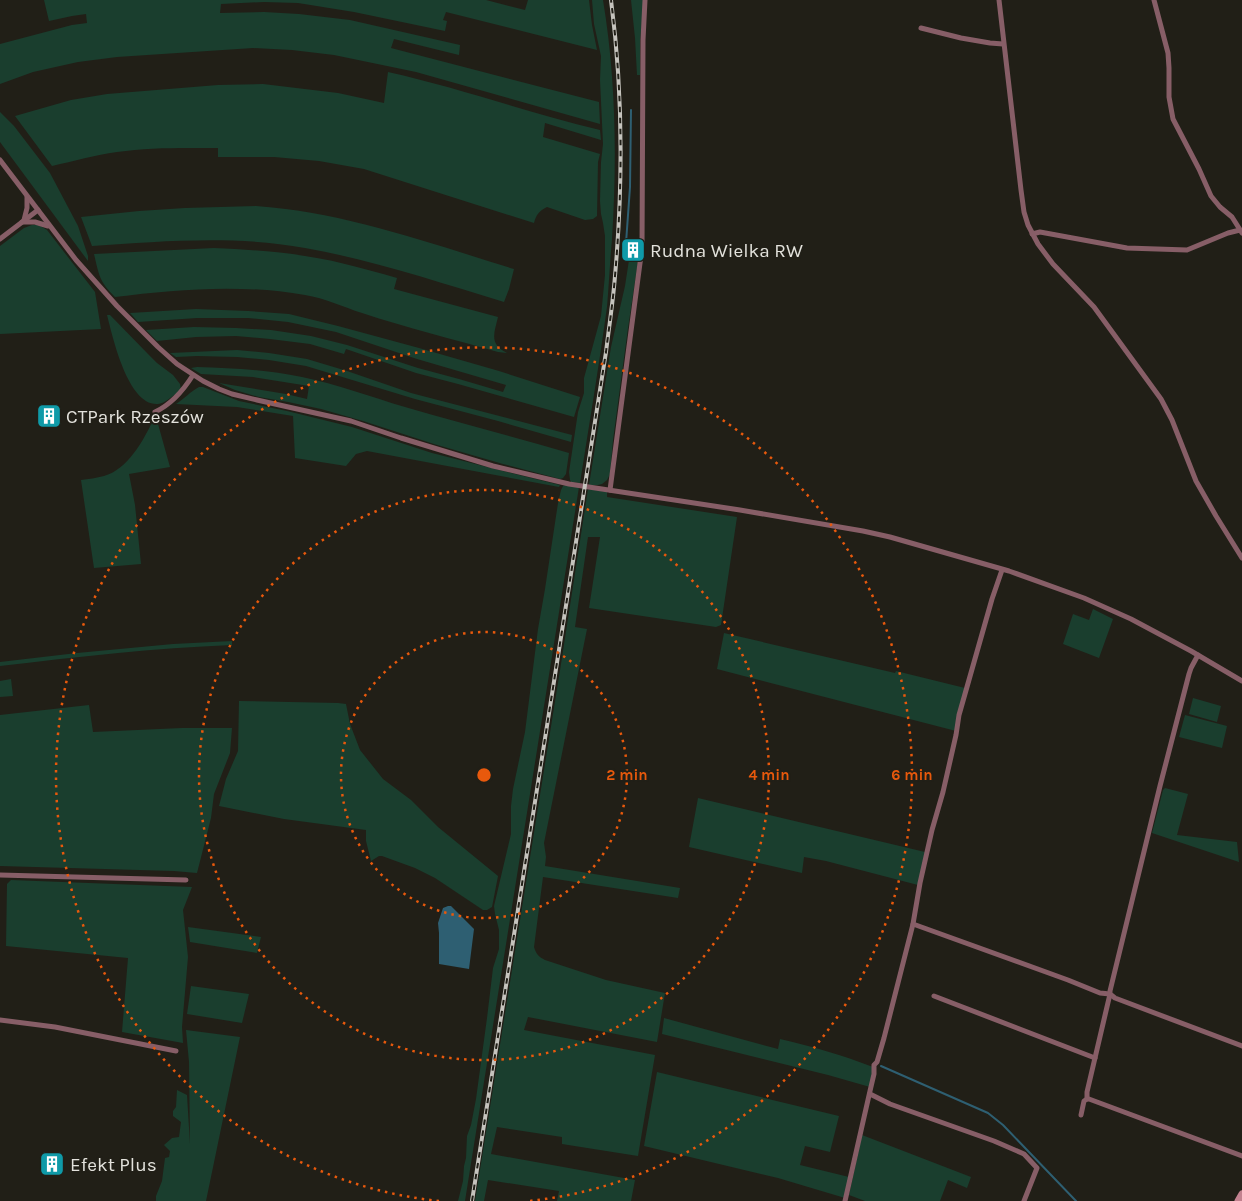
<svg xmlns="http://www.w3.org/2000/svg" width="1242" height="1201" font-family="Karla,sans-serif">
	<style>
		.green { fill: #1a3e2e }
		.water { fill: #2e5f72 }
		.lines { fill: none; stroke-linecap: round; stroke-linejoin: round }
		.stream { stroke: #2e5f72; stroke-width: 2 }
		.street { stroke: #875e67; stroke-width: 5 }
		.secondary { stroke: #c38290; stroke-width: 7 }
		.rail-casing { stroke: #c5c3bd; stroke-width: 4 }
		.rail { stroke: #211f17; stroke-width: 2; stroke-dasharray: 5.5; stroke-linecap: butt }
		.ring { fill: none; stroke: #e8590c; stroke-width: 2.5; stroke-dasharray: 2.5 5 }
		.labels { text-anchor: middle; stroke-width: 4; stroke-linejoin: round; paint-order: stroke }
		.poi-label { font-size: 19px; fill: #e3e2dc; stroke: #211f17; text-anchor: start }
		.centre { fill: #e8590c; stroke: #211f17; stroke-width: 2.5 }
		.ring-label { font-size: 15px; text-anchor: middle; font-weight: bold; fill: #e8590c; stroke: #211f17; stroke-width: 4; stroke-linejoin: round; paint-order: stroke }
	</style>
	<rect width="100%" height="100%" fill="#211f17"/>
	<g class="green">
		<polygon points="44,0 486,0 525,10 528,0 589,0 592,25 597,50 446,12 443,20 447,21 445,31 354,12 298,3 264,2 221,4 220,13 264,12 299,14 350,20 460,45 459,55 394,39 391,48 599,102 600,124 416,72 334,55 292,50 253,48 117,57 78,62 33,72 0,84 0,44 72,25 87,23 86,14 72,16 49,21"/>
		<path d="M592,0H603C616,78 617,159 612,239C610,261 609,284 607,307C599,366 589,425 580,483L571,482L570,480L569,472L578,412L584,393V378L601,316L605,275V236L603,223L601,214L600,201L601,162L603,144L600,80L601,56L594,24Z"/>
		<polygon points="631,0 644,0 640,41 640,75 637,75 635,38"/>
		<path d="M388,72C460,88 529,113 600,130L601,140L545,123L543,137L600,154L598,162L597,216L593,219L585,220L547,207C539,211 536,215 534,223L364,169L319,161L274,157H218V148C184,148 150,147 117,152C95,155 74,161 52,166L15,116L71,100L107,94L218,85L263,84L338,93L384,103Z"/>
		<polygon points="0,112 14,126 50,173 78,226 88,256 88,261 0,142"/>
		<path d="M256,206C344,212 429,243 514,269L509,289L504,302C438,282 373,260 305,248C235,235 163,241 92,246L81,217L139,211L185,208Z"/>
		<polygon points="32,225 39,225 47,230 95,292 101,329 0,334 0,246 24,228"/>
		<path d="M214,248C258,250 302,253 345,264C362,268 380,273 397,278L394,289L498,317C494,334 489,344 507,353L498,352C453,339 407,328 362,313C343,307 325,298 305,295C242,284 177,289 115,297C99,281 99,275 94,254Z"/>
		<polygon points="629,260 638,261 628,328 613,440 610,474 607,480 602,484 598,485 589,485 611,347 625,286"/>
		<polygon points="196,309 248,311 289,314 338,326 419,348 499,371 580,397 574,417 458,384 416,373 346,349 344,354 310,344 270,339 236,336 196,337 157,341 146,330 194,327 236,328 271,330 311,336 347,345 418,368 459,379 503,392 506,385 417,359 336,332 288,322 248,318 197,318 138,322 130,313"/>
		<path d="M107,315H110L148,354L157,363L173,375L180,384L181,390C175,394 164,404 158,404C128,406 113,338 107,315Z"/>
		<polygon points="237,350 269,353 307,359 347,371 411,393 572,435 571,442 498,421 415,399 306,366 269,360 237,357 197,356 176,357 170,353"/>
		<path d="M197,367C233,368 267,370 302,377C337,384 371,397 405,407C459,423 515,437 569,453L566,474L563,478L560,479L503,464L434,444L363,421L321,409L288,402L259,397L235,390L219,383L286,394L307,399L309,386L253,377L201,374L191,368Z"/>
		<path d="M199,387H203L239,401L287,411L352,427L432,453L503,471L560,485L559,487L367,451L356,454L346,466L295,458L293,416L237,407L176,404C184,399 191,391 199,387Z"/>
		<path d="M153,420H156L158,424L170,467L129,474L135,505L141,564L94,568L81,480C88,479 97,478 104,476C127,470 144,440 153,420Z"/>
		<polygon points="566,485 579,487 465,1201 458,1201 463,1181 464,1166 466,1158 467,1136 471,1125 476,1099 487,1018 493,968 499,949 499,930 495,914 494,906 511,834 511,806 513,789 525,732 538,629 545,589 558,503 561,490 563,486"/>
		<path d="M588,489L607,492V497L737,517L721,625L716,627L589,608L600,537H588L575,627L587,629L544,843L546,857L545,866L680,888L678,898L543,877L534,947C536,954 539,957 545,960L606,980L665,993L657,1042L528,1017L524,1030L655,1055L638,1156L562,1144V1137L497,1127L491,1154L635,1180L631,1201H557L559,1191L488,1180L484,1201H475L561,664Z"/>
		<polygon points="1093,609 1113,619 1099,658 1063,644 1073,614 1089,620"/>
		<polygon points="724,633 895,673 896,671 965,688 956,731 717,669"/>
		<path d="M232,641V645C154,648 77,657 0,666V662L77,653L173,644Z"/>
		<polygon points="11,679 13,696 0,697 0,681"/>
		<polygon points="1193,698 1221,706 1217,722 1189,714"/>
		<polygon points="239,701 338,703 346,704 350,724 360,750 383,779 411,800 438,827 498,876 492,907 487,910 483,910 435,878 415,868 382,856 379,856 371,861 366,841 366,830 284,819 219,806 226,779 238,751"/>
		<polygon points="89,705 93,732 182,728 232,728 230,753 214,794 211,818 197,873 174,871 0,866 0,715"/>
		<polygon points="1185,715 1227,726 1222,748 1179,737"/>
		<polygon points="1165,788 1188,794 1177,835 1237,842 1239,862 1152,833 1163,790"/>
		<polygon points="698,798 925,852 918,885 826,861 804,857 802,873 689,847"/>
		<polygon points="11,880 192,887 183,910 188,957 182,1027 183,1043 122,1032 128,958 6,946 7,884"/>
		<polygon points="188,927 261,937 257,953 190,942"/>
		<polygon points="191,986 249,994 242,1023 187,1014"/>
		<path d="M664,1018L778,1049L780,1039C811,1046 842,1055 873,1067L870,1087L828,1075L662,1034Z"/>
		<polygon points="186,1030 240,1037 206,1201 156,1201 156,1196 162,1181 165,1158 169,1157 170,1151 164,1145 172,1138 179,1137 181,1122 173,1116 173,1111 176,1107 177,1090 187,1095 190,1144 189,1062"/>
		<polygon points="657,1072 839,1116 830,1152 805,1146 800,1165 849,1177 845,1198 778,1178 644,1146"/>
		<polygon points="862,1135 971,1177 967,1188 948,1180 940,1201 865,1201 849,1195"/>
	</g>
	<polygon class="water" points="448,906 451,906 474,929 469,969 439,964 439,933 438,923 443,908"/>
	<g class="lines">
		<g class="stream">
			<polyline points="626,243 630,187 631,110"/>
			<polyline points="881,1066 988,1113 1003,1125 1076,1201"/>
		</g>
		<g class="street">
			<polyline points="999,0 1021,190 1024,212 1028,225 1038,244 1053,264 1094,307 1161,399 1172,420 1196,481 1216,516 1242,558"/>
			<polyline points="1154,0 1168,53 1169,68 1169,97 1173,119 1199,169 1211,196 1220,207 1232,217 1242,233"/>
			<polyline points="921,28 961,38 990,43 1003,44"/>
			<polyline points="0,160 76,260 117,306 158,347 177,364 203,381 219,389 232,394 257,400 351,421 401,438 493,466 569,484 740,510 863,531 890,537 1009,571 1084,598 1131,619 1191,651 1242,681"/>
			<polyline points="24,220 27,208 27,197"/>
			<polyline points="22,222 35,222 48,226"/>
			<polyline points="1032,234 1040,232 1127,248 1187,250 1228,233 1240,230"/>
			<polyline points="0,239 38,210"/>
			<path d="M155,412C172,404 183,391 193,375"/>
			<polyline points="610,490 642,248 643,40 645,0"/>
			<polyline points="1198,655 1191,668 1189,674 1160,786 1110,991 1110,994 1115,998 1242,1046"/>
			<polyline points="0,875 186,880"/>
			<polyline points="913,924 1068,980 1100,993 1110,994 1087,1092 1087,1099"/>
			<polyline points="934,996 1095,1058"/>
			<polyline points="0,1020 55,1027 176,1051"/>
			<polyline points="870,1094 890,1104 994,1141 1024,1154 1037,1168 1024,1201"/>
			<polyline points="1081,1115 1084,1101 1087,1099 1089,1099 1242,1156"/>
			<polyline points="845,1201 870,1091 874,1074 874,1065 877,1062 884,1038 913,924 920,883 932,830 943,792 956,735 959,715 992,599 1002,570"/>
		</g>
		<polyline class="secondary" points="1238,1201 1242,1194"/>
		<defs>
			<path id="rail" d="M472,1201L606,352C609,327 613,302 615,276C623,185 623,91 611,0"/>
		</defs>
		<use href="#rail" class="rail-casing"/>
		<use href="#rail" class="rail"/>
	</g>
	<g class="ring">
		<circle cx="484" cy="775" r="143"/>
		<circle cx="484" cy="775" r="285"/>
		<path d="M439 1201A428 428 0 1 1 529 1201"/>
	</g>
	<defs>
		<symbol id="building-square" viewBox="-11 -11 22 22"><rect x="-9" y="-9" width="18" height="18" rx="4" fill="#0f9aa8" stroke="#211f17"/><path d="M-4-6H4V6H1V3H-1V6H-4ZM-2.5-4.3h1.7v1.8h-1.7ZM.8-4.3h1.7v1.8H.8ZM-2.5-1h1.7V.8h-1.7ZM.8-1h1.7V.8H.8Z" fill="#fff"/></symbol>
	</defs>
	<g fill-rule="evenodd">
		<use href="#building-square" x="619" y="236" width="28" height="28"/>
		<use href="#building-square" x="35" y="402" width="28" height="28"/>
		<use href="#building-square" x="38" y="1150" width="28" height="28"/>
	</g>
	<g class="labels">
		<g class="poi-label">
			<text x="650" y="257">Rudna Wielka RW</text>
			<text x="66" y="423">CTPark Rzeszów</text>
			<text x="70" y="1171">Efekt Plus</text>
		</g>
	</g>
	<circle cx="484" cy="775" r="8" class="centre"/>
	<g class="ring-label">
		<text x="627" y="780">2 min</text>
		<text x="769" y="780">4 min</text>
		<text x="912" y="780">6 min</text>
	</g>
</svg>
